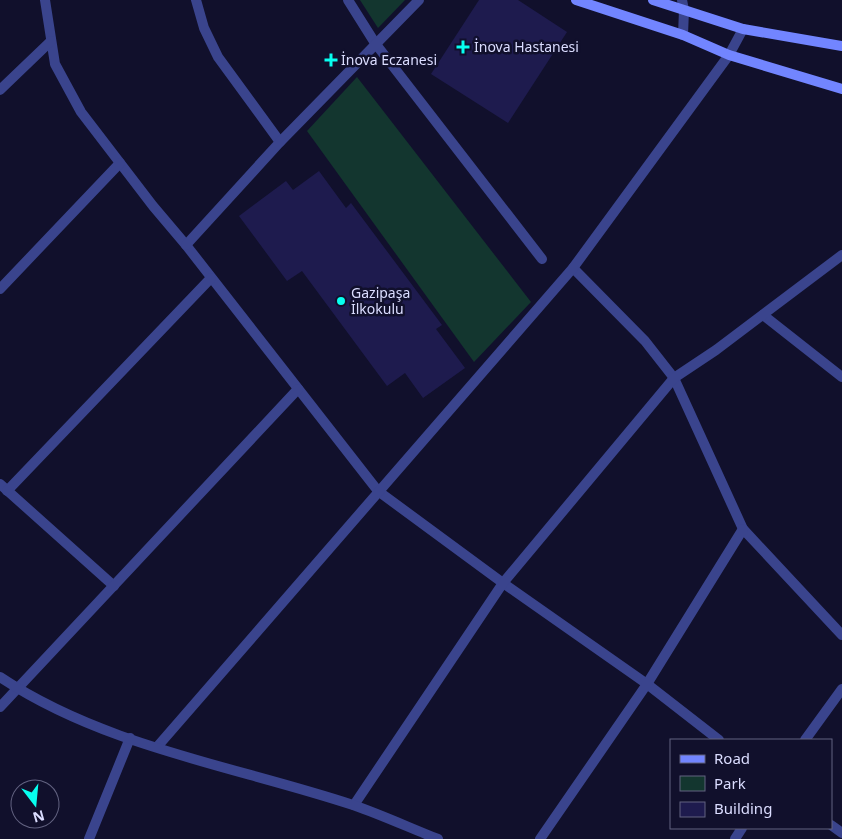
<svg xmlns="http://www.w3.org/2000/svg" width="842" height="839" font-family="'Noto Sans',sans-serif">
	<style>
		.green { fill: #13362f }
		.building { fill: #1e1b4e }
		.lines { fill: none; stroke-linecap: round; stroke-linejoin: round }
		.service { stroke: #3a448d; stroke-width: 10 }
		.minor { stroke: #3a448d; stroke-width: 10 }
		.tertiary { stroke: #3a448d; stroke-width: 10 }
		.secondary { stroke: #7285ff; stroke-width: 10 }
		.poi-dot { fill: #07fff0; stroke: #11102c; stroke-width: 2 }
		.labels { text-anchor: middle; stroke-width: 5; stroke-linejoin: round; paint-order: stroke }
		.poi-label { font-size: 14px; fill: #dbddff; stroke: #11102c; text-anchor: start }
	</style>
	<rect width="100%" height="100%" fill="#11102c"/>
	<g class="green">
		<polygon points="360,0 405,0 378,28"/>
		<polygon points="357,77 531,302 474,362 307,131"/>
	</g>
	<g class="building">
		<polygon points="479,0 518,0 567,32 508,123 431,74"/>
		<polygon points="319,171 346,208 351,203 442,325 436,329 465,368 423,398 405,373 387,386 302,271 287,281 239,216 286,181 293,190"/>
	</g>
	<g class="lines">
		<polyline class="service" points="375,43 542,259"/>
		<g class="minor">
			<polyline points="45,0 55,64 81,112 153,206 186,245 378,491 503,583 647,684 719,740"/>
			<polyline points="196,0 204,28 218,57 280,142"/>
			<polyline points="348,0 375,43"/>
			<polyline points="682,0 684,10 683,35"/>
			<polyline points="0,90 51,41"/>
			<polyline points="186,245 280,142 419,0"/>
			<polyline points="573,268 645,341 674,378 743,529 842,635"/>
			<polyline points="0,289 120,163"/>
			<polyline points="763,315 842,377"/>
			<polyline points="0,484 114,586"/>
			<polyline points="7,491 211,278"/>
			<polyline points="0,707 298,389"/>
			<polyline points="805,740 842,689"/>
			<polyline points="157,747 573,268 729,55 743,29"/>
			<polyline points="354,805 503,583 674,378 716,350 842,255"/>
			<polyline points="831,825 842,833"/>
			<polyline points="89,839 130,738"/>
			<polyline points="540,839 647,684 743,529"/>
			<polyline points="735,839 742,828"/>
		</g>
		<path class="tertiary" d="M0,677C105,747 235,766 353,805C382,815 410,828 438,839"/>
		<g class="secondary">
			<polyline points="576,0 683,35 729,55 842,89"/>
			<polyline points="653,0 743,29 842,46"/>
		</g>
	</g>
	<g class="poi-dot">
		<path d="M460.5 39.5h5v5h5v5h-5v5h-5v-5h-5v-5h5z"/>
		<path d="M328.5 52.5h5v5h5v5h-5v5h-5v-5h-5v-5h5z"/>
		<circle cx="341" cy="301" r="5"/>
	</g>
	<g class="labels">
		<g class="poi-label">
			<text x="474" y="52">İnova Hastanesi</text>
			<text x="341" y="65">İnova Eczanesi</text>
			<text x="351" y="298">Gazipaşa<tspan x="351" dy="16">İlkokulu</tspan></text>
		</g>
	</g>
	<rect x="670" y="739" width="162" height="90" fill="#11102c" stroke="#626280"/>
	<rect x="680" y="755" width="25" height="8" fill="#7285ff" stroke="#626280"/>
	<text x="714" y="764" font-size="15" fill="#dbddff">Road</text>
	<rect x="680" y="776" width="25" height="15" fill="#13362f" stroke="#626280"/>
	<text x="714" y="789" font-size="15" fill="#dbddff">Park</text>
	<rect x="680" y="802" width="25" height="15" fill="#1e1b4e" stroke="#626280"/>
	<text x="714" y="814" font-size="15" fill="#dbddff">Building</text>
	<g transform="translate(35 804) rotate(164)"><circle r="24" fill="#11102c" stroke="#626280"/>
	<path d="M0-4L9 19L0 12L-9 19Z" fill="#07fff0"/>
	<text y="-8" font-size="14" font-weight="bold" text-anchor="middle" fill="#dbddff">N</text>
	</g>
</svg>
